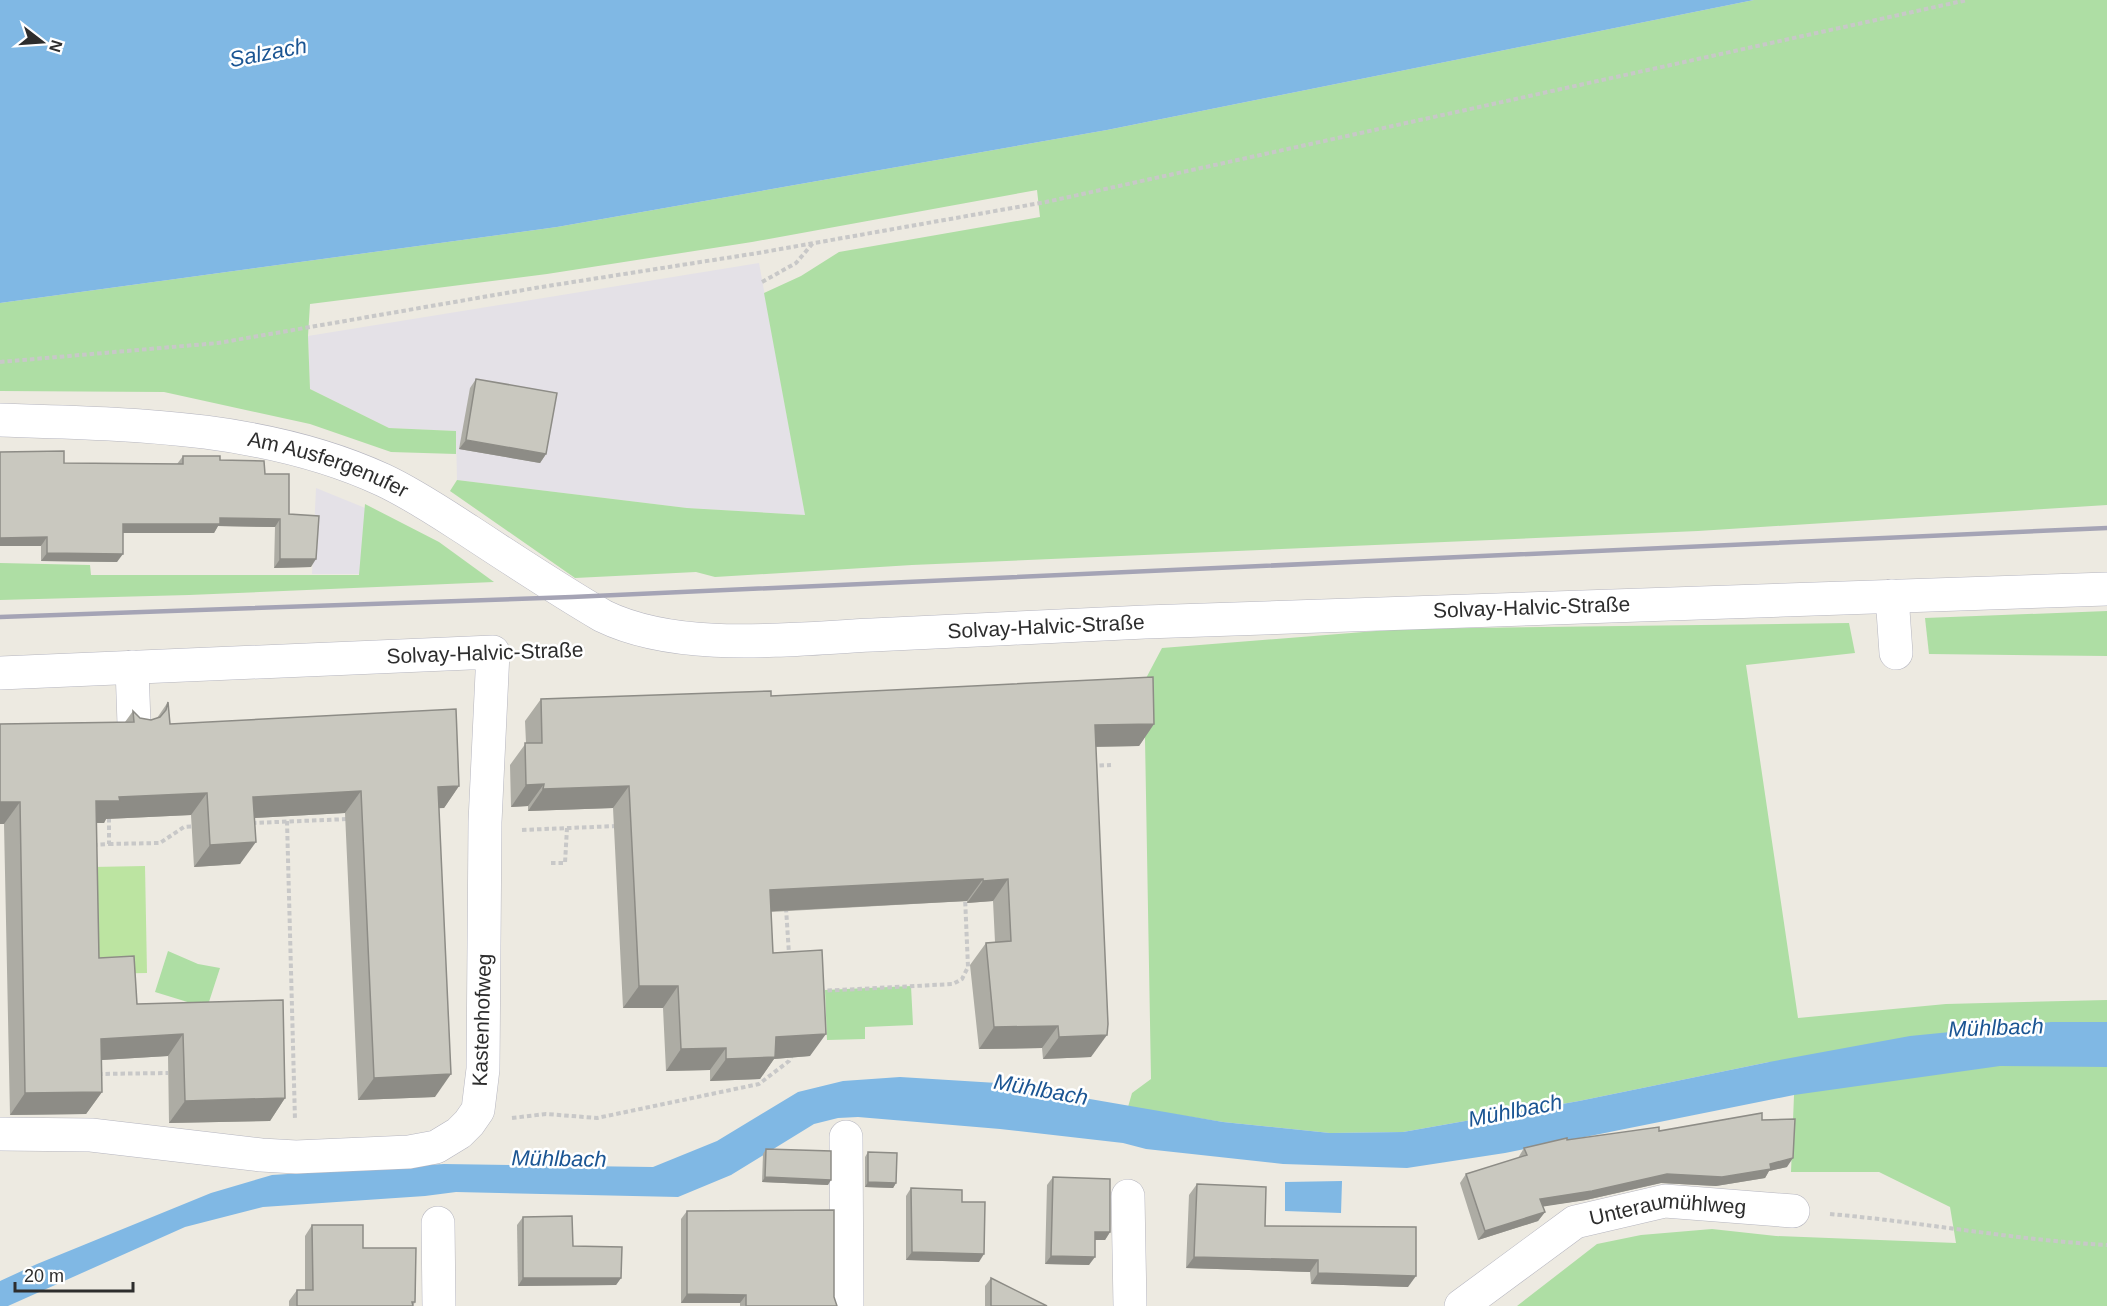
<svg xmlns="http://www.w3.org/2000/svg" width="2107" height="1306" font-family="Helvetica,sans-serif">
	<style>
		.industrial { fill: #e4e1e7 }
		.green { fill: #aedea4 }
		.pitch { fill: #bce4a1 }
		.water { fill: #80b8e4 }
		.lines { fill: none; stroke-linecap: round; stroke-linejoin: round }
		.minor-casing { stroke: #b5b5bf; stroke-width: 34 }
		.path { stroke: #c8c8c8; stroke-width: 4; stroke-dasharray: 4.5 3; stroke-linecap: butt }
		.minor { stroke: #fff; stroke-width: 33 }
		.rail { stroke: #a5a4b5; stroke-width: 4.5 }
		.wall { fill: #adaca4 }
		.shaded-wall { fill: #8d8c86 }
		.building { fill: #c9c8bf; stroke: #8d8c86; stroke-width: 1.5 }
		.labels { text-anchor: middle; stroke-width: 5; stroke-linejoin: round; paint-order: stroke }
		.street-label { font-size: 21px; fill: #2d2d2d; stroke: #fff }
		.water-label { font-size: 22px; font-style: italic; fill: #1b5593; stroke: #fff }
	</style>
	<rect width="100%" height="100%" fill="#edeae1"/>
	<g class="industrial">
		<polygon points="759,263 805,515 687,508 457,480 456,431 389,428 310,389 308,336"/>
		<polygon points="316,488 380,514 363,574 312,574"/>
	</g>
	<g class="green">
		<polygon points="1754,0 2107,0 2107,505 1698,531 912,565 715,577 696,572 575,578 450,491 457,480 687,508 805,515 764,293 801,276 839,252 1040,217 1037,190 752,242 547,274 310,304 308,336 310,389 389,428 456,431 456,454 391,452 310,424 164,392 0,391 0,303 557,227 1107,130"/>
		<polygon points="365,504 439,542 494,582 189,595 0,600 0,563 90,565 91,575 359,575"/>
		<polygon points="2107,611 2107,656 1929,654 1925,618"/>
		<polygon points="1849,623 1855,653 1746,665 1798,1018 1946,1004 2107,1000 2107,1306 1517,1306 1597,1244 1641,1235 1712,1229 1776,1236 1956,1243 1950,1207 1879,1172 1791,1172 1794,1095 1769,1062 1579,1101 1403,1132 1330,1133 1223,1122 1128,1107 1132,1093 1151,1079 1144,682 1162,648 1401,629"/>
		<polygon points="168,951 198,964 220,968 207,1008 155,992"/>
		<polygon points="911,986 913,1025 865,1027 865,1039 827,1040 825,990"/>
	</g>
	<polygon class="pitch" points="145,866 147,973 93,974 92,867"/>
	<g class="water">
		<polygon points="0,0 1754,0 1107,130 557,227 0,303"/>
		<polygon points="2051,1022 2107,1022 2107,1067 2000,1066 1794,1095 1505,1153 1407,1168 1283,1164 1146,1149 1123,1143 1000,1129 858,1117 838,1118 814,1124 731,1175 678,1197 456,1192 425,1196 263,1207 185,1227 8,1306 0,1306 0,1281 37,1264 211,1193 272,1175 444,1164 653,1167 717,1141 798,1092 843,1081 900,1077 997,1083 1223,1122 1330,1133 1403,1132 1579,1101 1769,1062 1910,1036"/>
		<polygon points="1342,1181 1341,1213 1285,1211 1285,1182"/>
	</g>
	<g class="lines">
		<defs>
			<g id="minor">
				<path id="s1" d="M0,420C128,424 264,425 383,480C413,494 441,513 469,531C513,560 557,589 603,616C679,653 789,639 872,635C963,631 1054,626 1145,622C1465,608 1786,600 2107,589"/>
				<polyline points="1892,596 1896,653"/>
				<polyline points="132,667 134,724"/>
				<polyline points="0,673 493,652 485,822 483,1069 478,1110 469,1123 459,1133 436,1147 409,1152 296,1157 261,1155 91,1135 0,1134"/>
				<polyline points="846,1137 847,1306"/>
				<polyline points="1128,1196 1130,1306"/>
				<polyline points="438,1223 439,1306"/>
				<path id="s2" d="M1461,1306L1575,1222L1665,1201L1793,1211"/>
			</g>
		</defs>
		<use href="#minor" class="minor-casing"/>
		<g class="path">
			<polyline points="762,282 796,263 813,243"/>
			<polyline points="0,362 218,343 535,288 758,253 1046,202 1967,0"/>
			<polyline points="530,651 585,649"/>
			<polyline points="1092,766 1111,765"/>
			<polyline points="287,821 295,1120"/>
			<polyline points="252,823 349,819"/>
			<polyline points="522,830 617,826"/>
			<polyline points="109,844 160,843 184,827 196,826"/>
			<polyline points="93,845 109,844 109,816"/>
			<polyline points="551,863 565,863 567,828"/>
			<polyline points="786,908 789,954"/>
			<polyline points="820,991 953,984 962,979 968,967 965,897"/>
			<polyline points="98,1074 168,1073"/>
			<polyline points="512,1118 546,1114 597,1118 759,1084 789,1061 792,1055"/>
			<path d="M1830,1214C1922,1222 2014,1240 2107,1245"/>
		</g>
		<use href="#minor" class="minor"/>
		<polyline class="rail" points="0,617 572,597 2107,528"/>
	</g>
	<g class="wall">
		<polygon points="476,379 546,454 540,463 459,449 470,388"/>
		<polygon points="183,456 220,460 265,474 289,514 311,567 274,568 275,527 218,526 214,533 123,533 117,562 41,561 41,546 64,463 177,464"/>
		<polygon points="771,696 1154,724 1139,746 1096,747 1091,1057 1043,1059 1042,1048 979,1049 970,965 986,943 995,942 993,901 967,903 967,901 771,912 773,953 810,1056 774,1059 760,1079 710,1081 710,1070 666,1071 663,1008 623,1008 613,808 528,811 528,806 511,807 510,765 526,743 525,721 541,699"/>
		<polygon points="168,702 170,724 459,786 444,808 439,808 435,1097 358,1100 345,813 255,818 240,864 194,867 191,815 106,819 104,823 96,823 99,958 137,1004 285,1098 270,1121 169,1123 168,1056 101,1060 102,1092 86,1114 10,1115 4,824 0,724 125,722 133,711 140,718 151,720 157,718"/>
		<polygon points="1762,1120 1787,1167 1769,1171 1765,1178 1716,1186 1661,1183 1586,1200 1543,1206 1545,1212 1538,1221 1478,1240 1460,1183 1466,1174 1518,1158 1524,1148 1567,1140"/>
		<polygon points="766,1149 828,1185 762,1182 763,1154"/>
		<polygon points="868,1152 896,1183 893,1188 865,1187 865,1157"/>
		<polygon points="1053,1177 1110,1232 1105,1240 1095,1240 1089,1265 1045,1264 1047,1185"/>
		<polygon points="1197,1184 1265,1226 1408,1287 1311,1284 1310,1272 1186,1268 1189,1195"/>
		<polygon points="911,1188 979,1262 906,1260 906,1196"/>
		<polygon points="687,1211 834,1297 837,1306 740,1306 740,1303 681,1303 681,1219"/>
		<polygon points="523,1217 573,1246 621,1278 616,1285 518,1286 517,1225"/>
		<polygon points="312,1225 363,1248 415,1302 413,1306 289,1306 289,1301 297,1290 305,1290 305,1236"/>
		<polygon points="991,1278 1047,1306 985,1306 985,1286"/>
	</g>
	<g class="shaded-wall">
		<polygon points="466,440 546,454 540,463 459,449"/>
		<polygon points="220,518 280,519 275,527 218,526 214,533 117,533 123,524"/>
		<polygon points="47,537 41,546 0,546 0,538"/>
		<polygon points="47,553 123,554 117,562 41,561"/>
		<polygon points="280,559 316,559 311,567 274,568"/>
		<polygon points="1154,724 1139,746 1080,747 1095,725"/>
		<polygon points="544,784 528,806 511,807 526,785"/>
		<polygon points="459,786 444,808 422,809 438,787"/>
		<polygon points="629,786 613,808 528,811 543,789"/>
		<polygon points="361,791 345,813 238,819 253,797"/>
		<polygon points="207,793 191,815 106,819 104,823 80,823 96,801 119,797"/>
		<polygon points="0,802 20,802 4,824 0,824"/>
		<polygon points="256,842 240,864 194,867 210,845"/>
		<polygon points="983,879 967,901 755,912 770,890"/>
		<polygon points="1008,879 993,901 967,903 983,881"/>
		<polygon points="639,986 678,986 663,1008 623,1008"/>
		<polygon points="1058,1026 1042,1048 979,1049 994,1027"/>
		<polygon points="183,1034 168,1056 85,1061 101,1039"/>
		<polygon points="826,1034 810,1056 774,1059 760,1079 710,1081 726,1059 776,1037"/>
		<polygon points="1107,1035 1091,1057 1043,1059 1059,1037"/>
		<polygon points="726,1048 710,1070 666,1071 681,1049"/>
		<polygon points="451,1074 435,1097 358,1100 374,1078"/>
		<polygon points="102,1092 86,1114 10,1115 25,1093"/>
		<polygon points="285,1098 270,1121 169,1123 185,1101"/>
		<polygon points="1793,1158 1787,1167 1769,1171 1765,1178 1716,1186 1661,1183 1586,1200 1534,1208 1540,1199 1667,1174 1770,1164"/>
		<polygon points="765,1177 831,1180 828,1185 762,1182"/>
		<polygon points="868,1182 896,1183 893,1188 865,1187"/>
		<polygon points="1545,1212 1538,1221 1478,1240 1485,1231"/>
		<polygon points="1095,1232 1110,1232 1105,1240 1090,1240"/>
		<polygon points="912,1252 984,1254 979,1262 906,1260"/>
		<polygon points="1051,1256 1095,1257 1089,1265 1045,1264"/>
		<polygon points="1194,1257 1318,1260 1310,1272 1186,1268"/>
		<polygon points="1318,1273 1416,1276 1408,1287 1311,1284"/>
		<polygon points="523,1278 621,1278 616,1285 518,1286"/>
		<polygon points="687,1294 746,1295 740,1303 681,1303"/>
	</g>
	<g class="building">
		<polygon points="476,379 557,393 546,454 466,440"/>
		<polygon points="64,451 64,463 183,464 183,456 220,456 220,460 264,461 265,474 289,474 289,514 319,516 316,559 280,559 280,519 220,518 220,524 123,524 123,554 47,553 47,537 0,538 0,452"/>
		<polygon points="1153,677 1154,724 1095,725 1108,1024 1107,1035 1059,1037 1058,1026 994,1027 986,943 1011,941 1008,879 983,881 983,879 770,890 773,953 822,950 826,1034 776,1037 775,1057 726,1059 726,1048 681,1049 678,986 639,986 629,786 543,789 544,784 526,785 525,743 542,743 541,699 771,691 771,696"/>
		<polygon points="168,702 170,724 456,709 459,786 438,787 451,1074 374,1078 361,791 253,797 256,842 210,845 207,793 119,797 120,801 96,801 99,958 134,956 137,1004 283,1000 285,1098 185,1101 183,1034 101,1039 102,1092 25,1093 20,802 0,802 0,724 134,722 133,711 140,718 151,720 160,717 166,710"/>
		<polygon points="1762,1113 1762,1120 1795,1119 1793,1158 1770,1164 1771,1169 1722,1177 1667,1174 1592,1191 1540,1199 1545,1212 1485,1231 1466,1174 1527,1155 1524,1148 1567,1138 1567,1140 1659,1127 1659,1131"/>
		<polygon points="766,1149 831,1151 831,1180 765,1177"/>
		<polygon points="868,1152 897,1153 896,1183 868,1182"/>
		<polygon points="1053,1177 1110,1179 1110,1232 1095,1232 1095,1257 1051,1256"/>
		<polygon points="1197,1184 1266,1187 1265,1226 1416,1227 1416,1276 1318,1273 1318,1260 1194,1257"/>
		<polygon points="911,1188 962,1190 962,1202 985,1202 984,1254 912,1252"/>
		<polygon points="834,1210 834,1297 837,1306 746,1306 746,1295 687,1294 687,1211"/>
		<polygon points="572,1216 573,1246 622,1247 621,1278 523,1278 523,1217"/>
		<polygon points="312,1225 363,1225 363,1248 416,1248 415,1302 412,1302 413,1306 297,1306 297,1290 313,1290"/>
		<polygon points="991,1278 1047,1306 991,1306"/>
	</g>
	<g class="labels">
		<g class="street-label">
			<text dy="7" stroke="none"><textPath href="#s1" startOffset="333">Am Ausfergenufer</textPath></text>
			<text dy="7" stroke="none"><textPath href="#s1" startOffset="1582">Solvay-Halvic-Straße</textPath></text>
			<text dy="7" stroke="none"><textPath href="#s1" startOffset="1096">Solvay-Halvic-Straße</textPath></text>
			<text transform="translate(485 653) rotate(-2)" y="7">Solvay-Halvic-Straße</text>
			<text transform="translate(482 1020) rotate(-88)" y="7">Kastenhofweg</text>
			<text dy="7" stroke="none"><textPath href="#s2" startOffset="236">Unteraumühlweg</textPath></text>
		</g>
		<g class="water-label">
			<text transform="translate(268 52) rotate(-11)" y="8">Salzach</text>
			<text transform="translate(1996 1027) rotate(-2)" y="8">Mühlbach</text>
			<text transform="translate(1041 1089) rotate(10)" y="8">Mühlbach</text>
			<text transform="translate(1515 1110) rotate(-11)" y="8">Mühlbach</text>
			<text transform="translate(559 1158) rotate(1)" y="8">Mühlbach</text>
		</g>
	</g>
	<g transform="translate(42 42) rotate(107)" stroke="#ffffff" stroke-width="4.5" paint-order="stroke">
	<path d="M0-4.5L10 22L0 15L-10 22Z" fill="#2d2d2d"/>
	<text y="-9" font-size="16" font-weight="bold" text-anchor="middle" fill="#2d2d2d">N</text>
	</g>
	<path d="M15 1282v9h118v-9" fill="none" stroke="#2d2d2d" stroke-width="3"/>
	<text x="24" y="1282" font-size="18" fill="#2d2d2d" stroke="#ffffff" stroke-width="4.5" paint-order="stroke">20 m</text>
</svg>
